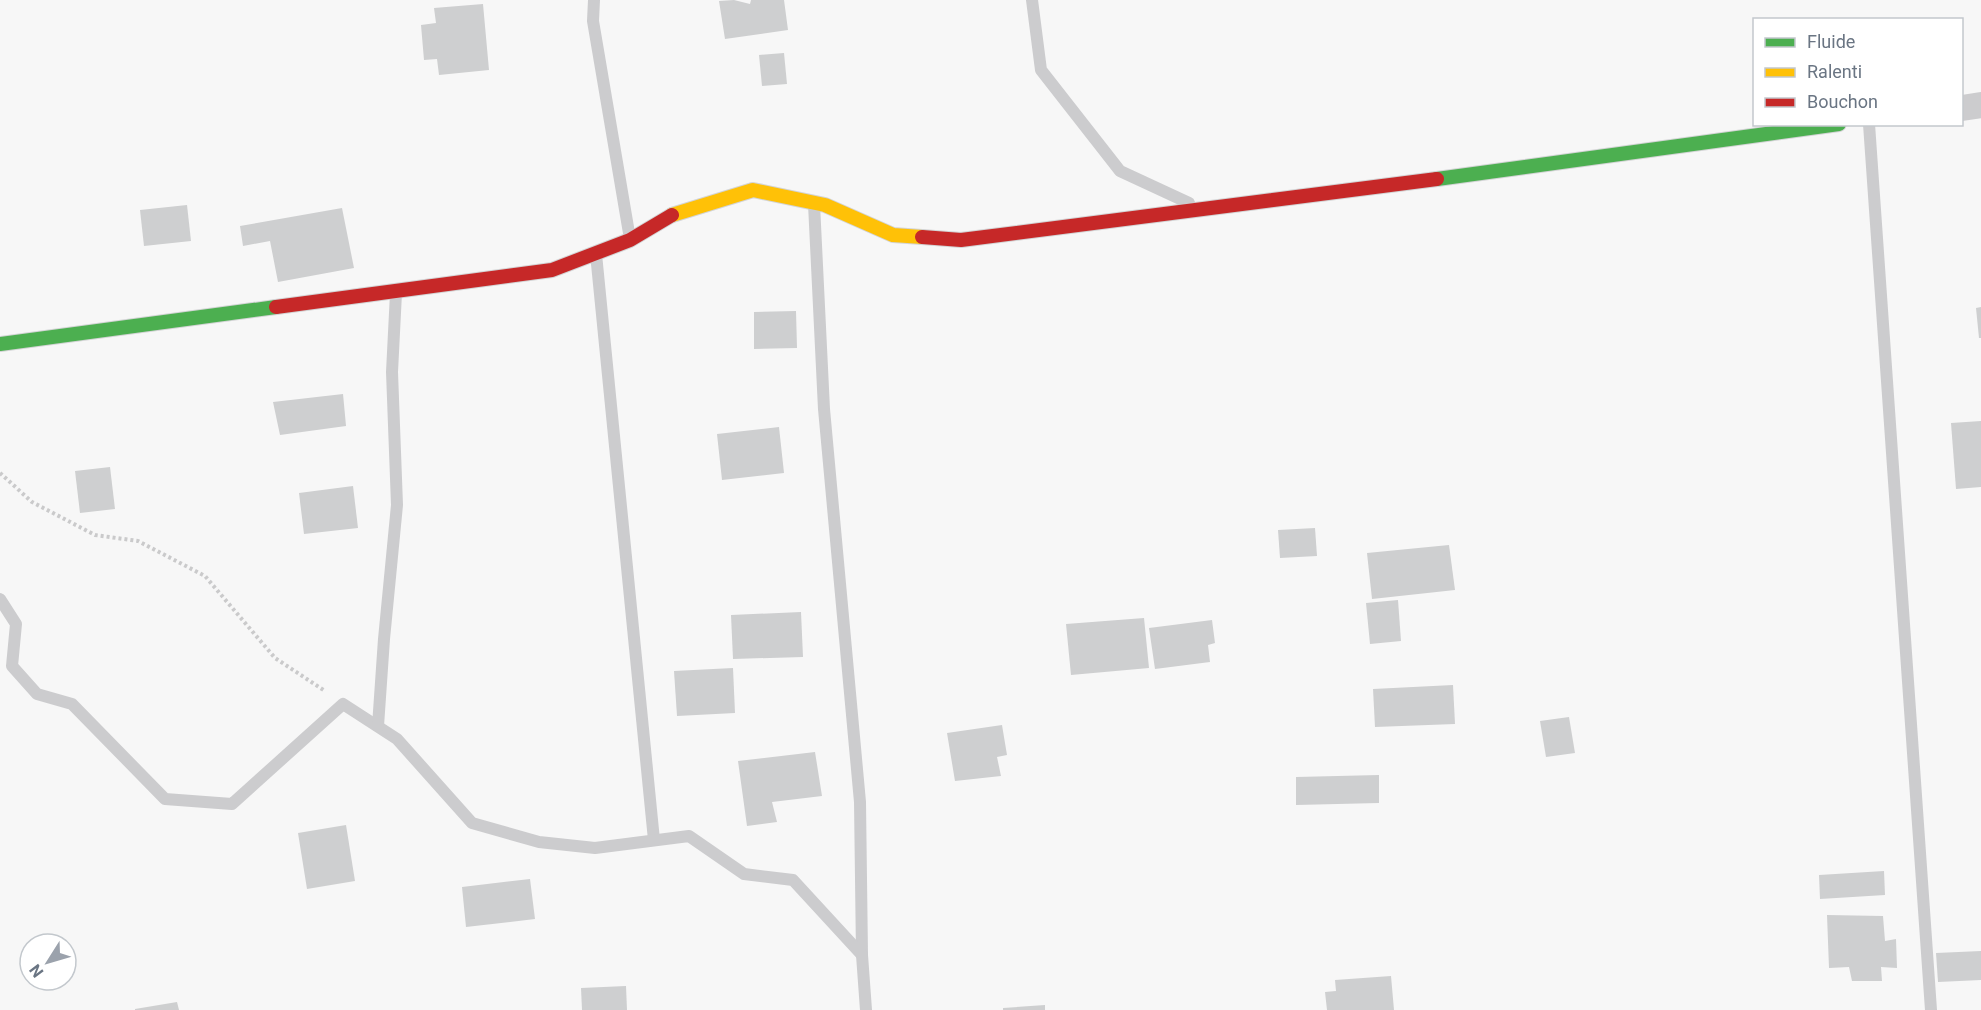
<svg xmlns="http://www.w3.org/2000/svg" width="1981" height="1010" font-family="Roboto,sans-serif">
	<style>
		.building { fill: #cecfd0 }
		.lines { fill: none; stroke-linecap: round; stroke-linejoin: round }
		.fast-casing { stroke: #d3d4d5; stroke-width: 16 }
		.slow-casing { stroke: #d3d4d5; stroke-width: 16 }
		.jam-casing { stroke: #d3d4d5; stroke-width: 16 }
		.path { stroke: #cacacb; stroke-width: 4; stroke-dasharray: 3 3; stroke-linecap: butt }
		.lane { stroke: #ccccce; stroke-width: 12 }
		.street { stroke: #ccccce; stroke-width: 26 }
		.fast { stroke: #4caf50; stroke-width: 14 }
		.slow { stroke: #ffc107; stroke-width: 14 }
		.jam { stroke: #c62828; stroke-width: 14 }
	</style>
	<rect width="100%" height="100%" fill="#f7f7f7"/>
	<g class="building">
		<polygon points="734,0 750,4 751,0 784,0 788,30 725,39 719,1"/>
		<polygon points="483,4 489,70 439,75 437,59 424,60 421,25 436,23 434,8"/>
		<polygon points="784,53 787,84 762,86 759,55"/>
		<polygon points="187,205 191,241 144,246 140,210"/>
		<polygon points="342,208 354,268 278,282 270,241 243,246 240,226"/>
		<polygon points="1981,307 1981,338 1979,338 1976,308"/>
		<polygon points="796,311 797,348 754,349 754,312"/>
		<polygon points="343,394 346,426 280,435 273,402"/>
		<polygon points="1981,421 1981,487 1956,489 1951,423"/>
		<polygon points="779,427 784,473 722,480 717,434"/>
		<polygon points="110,467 115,509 80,513 75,471"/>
		<polygon points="353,486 358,528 304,534 299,493"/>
		<polygon points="1315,528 1317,556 1280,558 1278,530"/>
		<polygon points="1449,545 1455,590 1372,599 1367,553"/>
		<polygon points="1398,600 1401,641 1370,644 1366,603"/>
		<polygon points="801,612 803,657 733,659 731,615"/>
		<polygon points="1144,618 1149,668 1071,675 1066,624"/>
		<polygon points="1212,620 1215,643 1208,645 1210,662 1155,669 1149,628"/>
		<polygon points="733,668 735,713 677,716 674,671"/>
		<polygon points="1453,685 1455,724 1375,727 1373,689"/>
		<polygon points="1569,717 1575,753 1546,757 1540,721"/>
		<polygon points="1002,725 1007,755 997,757 1001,776 955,781 947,733"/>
		<polygon points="815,752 822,796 772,802 777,822 747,826 738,761"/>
		<polygon points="1379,775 1379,803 1296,805 1296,777"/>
		<polygon points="346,825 355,881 307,889 298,833"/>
		<polygon points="1884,871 1885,895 1820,899 1819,875"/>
		<polygon points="530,879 535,919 466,927 462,887"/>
		<polygon points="1827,915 1883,916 1885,941 1896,939 1897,968 1881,967 1882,981 1852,981 1849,967 1829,968"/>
		<polygon points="1981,951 1981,980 1938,982 1936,953"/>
		<polygon points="1391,976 1394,1010 1327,1010 1325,992 1336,991 1335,980"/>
		<polygon points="626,986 627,1010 582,1010 581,988"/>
		<polygon points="177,1002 179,1010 135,1010 135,1009"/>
		<polygon points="1045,1005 1045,1010 1003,1010 1003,1008"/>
	</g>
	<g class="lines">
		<defs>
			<g id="fast">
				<polyline points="1437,179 1839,124"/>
				<polyline points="0,344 276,307"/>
			</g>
			<polyline id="slow" points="672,215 753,190 825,205 893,235 922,237"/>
			<g id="jam">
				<polyline points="922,237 961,240 1437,179"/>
				<polyline points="276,307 552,270 630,240 672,215"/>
			</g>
		</defs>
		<use href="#fast" class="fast-casing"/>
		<use href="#slow" class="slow-casing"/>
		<use href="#jam" class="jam-casing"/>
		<polyline class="path" points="0,473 32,502 95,535 138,541 205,576 275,658 325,691"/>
		<g class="lane">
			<polyline points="594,0 593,21 630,239"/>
			<polyline points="1032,0 1041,70 1120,171 1189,203"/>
			<polyline points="1869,124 1931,1010"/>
			<polyline points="814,204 824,409 860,802 862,955 866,1010"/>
			<polyline points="596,254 654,840"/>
			<polyline points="0,599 16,624 12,666 37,694 72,704 165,799 232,804 343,704 397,739 472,823 539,842 595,848 689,836 744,874 793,880 862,955"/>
			<polyline points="378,726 384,639 397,505 392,372 396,293"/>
		</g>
		<polyline class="street" points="1962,108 1981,105"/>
		<use href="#fast" class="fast"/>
		<use href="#slow" class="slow"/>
		<use href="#jam" class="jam"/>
	</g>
	<rect x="1753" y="18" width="210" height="108" fill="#ffffff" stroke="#c3c8cd" stroke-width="1.5"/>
	<rect x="1765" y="38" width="30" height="9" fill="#4caf50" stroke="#c3c8cd" stroke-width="1.5"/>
	<text x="1807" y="48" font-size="18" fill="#6a7583">Fluide</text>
	<rect x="1765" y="68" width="30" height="9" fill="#ffc107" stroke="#c3c8cd" stroke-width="1.5"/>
	<text x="1807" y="78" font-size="18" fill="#6a7583">Ralenti</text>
	<rect x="1765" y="98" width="30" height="9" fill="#c62828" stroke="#c3c8cd" stroke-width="1.5"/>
	<text x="1807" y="108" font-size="18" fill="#6a7583">Bouchon</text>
	<g transform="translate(48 962) rotate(233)"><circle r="28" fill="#ffffff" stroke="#c3c8cd" stroke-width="1.5"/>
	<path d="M0-4.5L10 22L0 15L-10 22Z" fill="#9ba2ac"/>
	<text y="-9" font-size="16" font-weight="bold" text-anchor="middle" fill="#6a7583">N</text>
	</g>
</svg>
